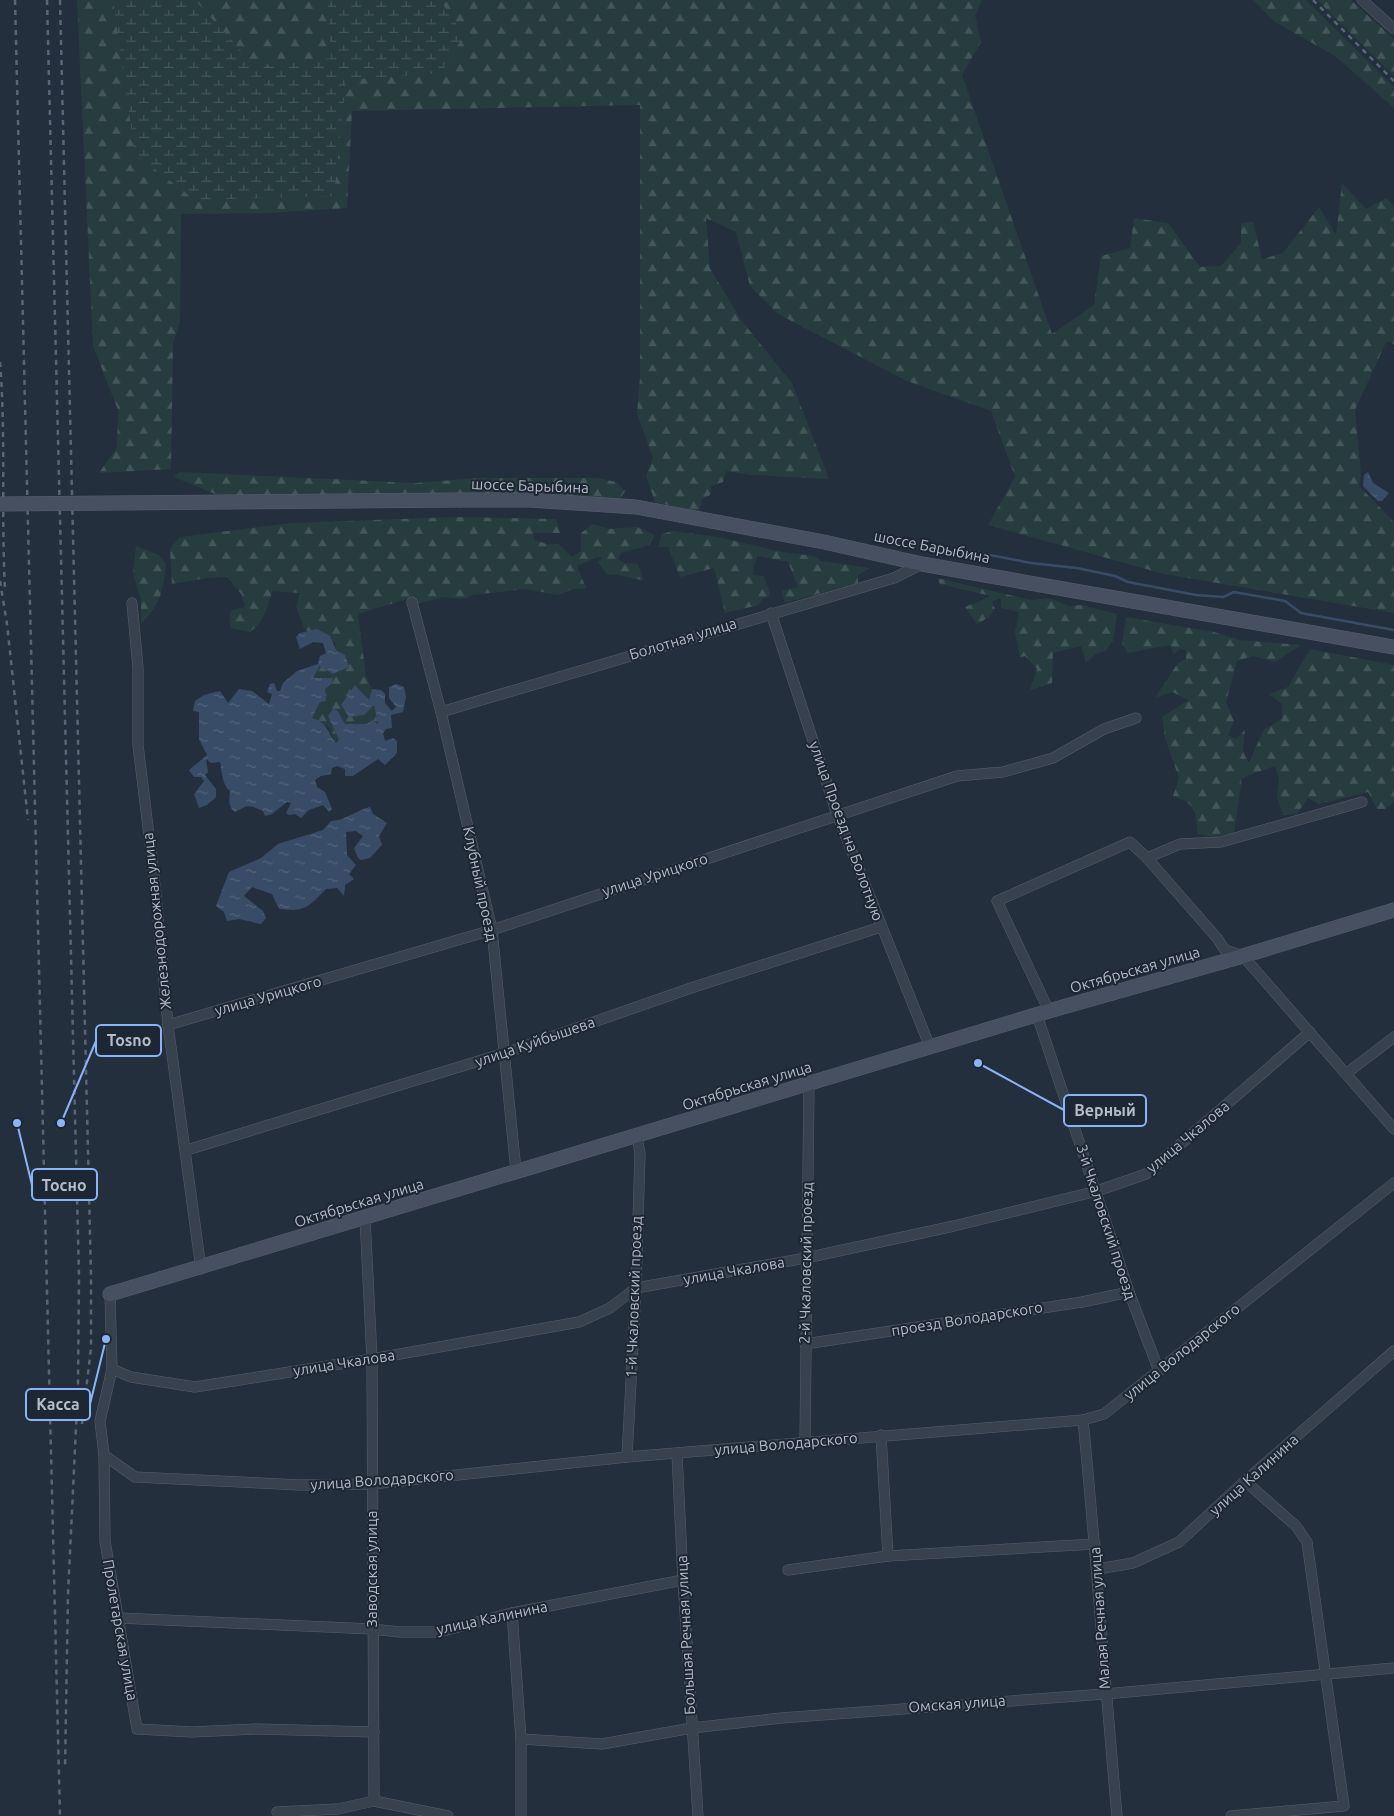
<svg xmlns="http://www.w3.org/2000/svg" width="1394" height="1816" font-family="Ubuntu,sans-serif">
	<style>
		.forest { fill: url(#forest-firs) }
		.wetland { fill: url(#wetland-marsh) }
		.water { fill: url(#water-ripples) }
		.lines { fill: none; stroke-linecap: round; stroke-linejoin: round }
		.stream { stroke: #394c67; stroke-width: 2.5 }
		.street-casing { stroke: #565f6c; stroke-width: 11 }
		.secondary-casing { stroke: #565f6c; stroke-width: 15 }
		.street { stroke: #38414e; stroke-width: 10 }
		.secondary { stroke: #465061; stroke-width: 14 }
		.rail { stroke: #5a6575; stroke-width: 2.5; stroke-dasharray: 5 5; stroke-linecap: butt }
		.secondary-bridge-casing { stroke: #565f6c; stroke-width: 15; stroke-linecap: butt }
		.secondary-bridge { stroke: #465061; stroke-width: 14 }
		.labels { text-anchor: middle; stroke-width: 4; stroke-linejoin: round; paint-order: stroke }
		.street-label { font-size: 15px; fill: #b4bcc9; stroke: #1d2633 }
		.leader { fill: none; stroke: #8ab4f8; stroke-width: 2 }
		.callout-dot { fill: #8ab4f8; stroke: #1d2633; stroke-width: 2 }
		.callout { fill: #1d2633; stroke: #8ab4f8; stroke-width: 2 }
		.callout-label { font-size: 16px; text-anchor: middle; font-weight: bold; fill: #b4bcc9 }
	</style>
	<defs>
		<pattern id="forest-firs" width="22" height="20" patternUnits="userSpaceOnUse" patternTransform="scale(1.25)"><rect width="22" height="20" fill="#263c3f"/><path d="M5 1l3.5 6h-7zM16 11l3.5 6h-7z" fill="#435659"/></pattern>
		<pattern id="wetland-marsh" width="20" height="14" patternUnits="userSpaceOnUse" patternTransform="scale(1.25)"><rect width="20" height="14" fill="#263c3f"/><path d="M1 5h8M5 5V1M11 12h8M15 12V8" fill="none" stroke="#435659"/></pattern>
		<pattern id="water-ripples" width="26" height="14" patternUnits="userSpaceOnUse" patternTransform="scale(1.25)"><rect width="26" height="14" fill="#394c67"/><path d="M2 4q2-2 4 0t4 0M15 11q2-2 4 0t4 0" fill="none" stroke="#53647b"/></pattern>
	</defs>
	<rect width="100%" height="100%" fill="#242f3e"/>
	<g class="forest">
		<polygon points="77,0 982,0 975,15 981,42 962,75 1052,334 1094,305 1101,256 1130,248 1134,218 1168,223 1200,267 1221,266 1241,243 1241,223 1253,222 1262,259 1283,253 1319,207 1336,235 1342,183 1366,209 1386,198 1394,206 1394,345 1391,342 1386,342 1355,410 1361,474 1359,486 1394,522 1394,613 1164,574 988,525 1015,477 991,411 907,381 778,314 750,286 736,232 706,218 710,268 741,320 792,383 829,479 752,475 726,471 723,482 711,486 710,495 702,499 699,512 655,502 646,476 653,458 637,413 640,378 640,105 352,111 347,208 269,213 181,214 180,322 173,343 171,469 99,473 117,447 118,410 93,346"/>
		<polygon points="1253,0 1306,0 1394,87 1394,108 1335,56 1275,22"/>
		<polygon points="1317,0 1351,0 1394,39 1394,76"/>
		<polygon points="180,472 415,483 478,478 598,478 616,482 625,491 621,498 563,497 558,493 220,496 174,477"/>
		<path d="M455,517L556,519L560,533H534V539L546,544H559L572,557L581,551V533L593,524L609,529L637,527L655,535L649,545L621,553L618,559L624,563L638,564L643,580C630,579 619,573 607,575L598,562L603,558L597,557L577,566L586,588L573,589L558,595L526,589L472,595L465,599L444,597L420,603L407,599L358,614L366,676L372,689L369,700L356,686L341,705L374,704L378,725L345,724L337,710L328,716L339,740L335,743L329,728L312,718L320,702L313,678L321,666L333,674L349,667L336,650L335,643L308,632L304,628L296,606L300,593L273,591C267,606 265,622 250,632L231,628L229,618L232,610L245,607L242,595L227,577L207,578L172,584L170,549L180,537L291,523Z"/>
		<polygon points="673,531 718,537 782,552 814,556 821,561 870,568 858,575 858,583 785,603 782,591 798,587 788,562 758,556 754,564 753,575 764,576 770,594 769,596 762,599 759,605 725,613 714,568 680,577 668,547 658,547 662,534"/>
		<path d="M136,546L159,555L166,564C163,591 161,604 141,624V600L133,573Z"/>
		<polygon points="937,578 1031,600 1049,598 1069,606 1082,605 1117,614 1113,641 1105,651 1095,654 1086,663 1081,646 1053,653 1052,683 1030,690 1037,669 1025,656 1020,657 1015,632 1019,612 1001,608 1001,598 992,601 995,609 989,617 977,624 965,607 991,596 940,584"/>
		<path d="M1126,617L1214,632L1239,640L1301,645L1275,662L1253,656L1237,661L1226,702L1234,721L1228,735L1236,739L1245,730L1243,752L1249,763L1264,729L1282,719V704L1269,694L1288,687L1310,649L1394,665V802L1385,809H1377L1368,792L1319,804L1308,798L1297,814L1283,815L1277,796L1279,779L1275,766L1242,778L1234,833L1215,837L1198,834C1195,811 1197,804 1173,796L1179,778L1165,738L1162,717L1189,700L1172,692L1155,698L1178,663L1186,659V650L1179,649L1174,655L1170,645L1128,653L1122,643Z"/>
	</g>
	<polygon class="wetland" points="113,0 195,0 257,68 331,58 328,0 440,0 464,35 441,73 346,80 334,196 195,200 135,154"/>
	<g class="water">
		<polygon points="1368,472 1373,483 1389,493 1382,501 1378,501 1363,486 1364,475"/>
		<path d="M317,629L330,636L336,650L345,655L349,667L333,674L320,666L313,678H333L332,683L325,689L326,701L320,702L312,718C328,723 327,732 336,743L339,740L328,716L333,709L337,710L345,724H367L372,720L378,724L374,705L364,715L349,717L341,705L355,685L369,700L372,689L381,690L385,694V703L392,711L396,707L389,698V687L396,684L404,687L406,697L403,712L391,715L392,728L386,729L383,733L385,741L393,738L397,741V753L385,765L378,759L353,776H345V769L337,766L332,768L331,774L321,776L315,780L317,787L325,792L332,809L329,812L323,805L309,810L301,818L295,814L289,815L286,813L291,803L287,802L272,814L265,816L263,811C249,805 249,804 235,812C228,807 229,800 230,791C222,785 222,772 220,762L211,763L206,759L208,772L205,775L216,789V797L207,805L199,808L194,794L204,781L201,777H194L189,770L207,755L199,739V712L193,711L195,701L204,695L220,691L228,703L239,689L252,691L269,704L272,694L267,692L270,684L274,683L277,691H280L283,683L297,671L318,664L320,656L326,653L323,643L313,642L300,649L296,637L300,633Z"/>
		<path d="M370,807L373,814L387,823L379,836L382,845L370,858L361,860L358,858L354,848L363,836L356,831L346,832L347,855L356,865L349,874L354,879L345,885L344,896L337,888L326,889C308,907 306,912 279,909L272,894L252,887L244,896L263,911L266,918L261,924L239,919L227,921L224,912L216,906L229,872L261,858L278,844L323,830L331,821C345,821 356,810 370,807Z"/>
	</g>
	<g class="lines">
		<polyline class="stream" points="970,551 1031,563 1077,568 1115,576 1128,582 1196,595 1223,597 1234,592 1285,601 1301,613 1394,630"/>
		<defs>
			<g id="street">
				<polyline points="1362,0 1394,29"/>
				<polyline points="412,602 441,712 492,930 516,1171"/>
				<polyline points="132,603 138,668 138,745 155,885 168,1025 201,1269"/>
				<polyline points="771,613 838,817 930,1047"/>
				<polyline points="441,712 894,578 922,564"/>
				<polyline points="1147,858 1180,844 1221,842 1362,802"/>
				<polyline points="1049,1011 997,901 1130,842 1147,858 1217,938 1225,950 1243,956 1394,1129"/>
				<polyline points="1037,1015 1129,1292 1159,1371"/>
				<polyline points="168,1025 492,930 957,776 1003,772 1053,758 1104,729 1136,718"/>
				<polyline points="1347,1073 1394,1037"/>
				<polyline points="187,1150 505,1053 691,988 881,927"/>
				<polyline points="365,1218 372,1359 374,1801"/>
				<polyline points="110,1294 112,1369 100,1421 104,1455 105,1541 137,1729 192,1732 256,1729 374,1732"/>
				<polyline points="805,1344 1082,1302 1129,1292"/>
				<polyline points="112,1369 131,1377 195,1387 372,1359 579,1322 610,1308 636,1288 806,1258 954,1226 1097,1191 1146,1174 1310,1032"/>
				<path d="M1083,1420C1096,1552 1105,1684 1117,1816"/>
				<polyline points="881,1435 888,1556"/>
				<polyline points="805,1442 809,1084"/>
				<polyline points="677,1454 683,1580 698,1816"/>
				<polyline points="104,1455 135,1477 300,1485 372,1484 627,1457 1083,1420 1104,1414 1394,1183"/>
				<polyline points="627,1457 636,1288 640,1153 637,1137"/>
				<polyline points="1098,1569 1133,1563 1179,1542 1245,1481 1394,1351"/>
				<polyline points="788,1570 888,1556 1095,1544"/>
				<polyline points="512,1613 521,1739 521,1816"/>
				<polyline points="119,1618 372,1629 400,1632 439,1632 512,1613 683,1580"/>
				<polyline points="521,1739 602,1744 692,1728 781,1718 1105,1694 1394,1668"/>
				<polyline points="277,1812 338,1809 374,1801 448,1816"/>
				<polyline points="1231,1816 1344,1806 1307,1542 1296,1526 1245,1481"/>
			</g>
			<g id="secondary">
				<polyline points="461,500 530,500 636,507 824,542 922,564 1394,647"/>
				<polyline points="110,1294 1049,1011 1243,956 1394,910"/>
			</g>
		</defs>
		<use href="#street" class="street-casing"/>
		<use href="#secondary" class="secondary-casing"/>
		<use href="#street" class="street"/>
		<use href="#secondary" class="secondary"/>
		<g class="rail">
			<polyline points="15,0 60,1816"/>
			<polyline points="47,0 79,1275 78,1386 68,1594 65,1769"/>
			<polyline points="60,0 91,1275 91,1348 82,1424"/>
			<polyline points="1313,0 1394,81"/>
			<path d="M0,362C6,437 1,513 5,589"/>
			<polyline points="0,581 7,624 28,820"/>
		</g>
		<defs>
			<polyline id="secondary-bridge" points="0,504 461,500"/>
		</defs>
		<use href="#secondary-bridge" class="secondary-bridge-casing"/>
		<use href="#secondary-bridge" class="secondary-bridge"/>
	</g>
	<g class="labels">
		<g class="street-label">
			<text transform="translate(530 486) rotate(2)" y="5">шоссе Барыбина</text>
			<text transform="translate(932 547) rotate(11)" y="5">шоссе Барыбина</text>
			<text transform="translate(683 639) rotate(-17)" y="5">Болотная улица</text>
			<text transform="translate(846 831) rotate(70)" y="5">улица Проезд на Болотную</text>
			<text transform="translate(655 875) rotate(-18)" y="5">улица Урицкого</text>
			<text transform="translate(480 884) rotate(78)" y="5">Клубный проезд</text>
			<text transform="translate(157 921) rotate(-96)" y="5">Железнодорожная улица</text>
			<text transform="translate(1135 970) rotate(-16)" y="5">Октябрьская улица</text>
			<text transform="translate(268 996) rotate(-16)" y="5">улица Урицкого</text>
			<text transform="translate(535 1042) rotate(-19)" y="5">улица Куйбышева</text>
			<text transform="translate(747 1086) rotate(-17)" y="5">Октябрьская улица</text>
			<text transform="translate(1188 1137) rotate(-40)" y="5">улица Чкалова</text>
			<text transform="translate(359 1203) rotate(-17)" y="5">Октябрьская улица</text>
			<text transform="translate(1106 1222) rotate(72)" y="5">3-й Чкаловский проезд</text>
			<text transform="translate(806 1263) rotate(-89)" y="5">2-й Чкаловский проезд</text>
			<text transform="translate(734 1271) rotate(-10)" y="5">улица Чкалова</text>
			<text transform="translate(634 1297) rotate(-88)" y="5">1-й Чкаловский проезд</text>
			<text transform="translate(967 1319) rotate(-9)" y="5">проезд Володарского</text>
			<text transform="translate(1182 1352) rotate(-39)" y="5">улица Володарского</text>
			<text transform="translate(344 1363) rotate(-9)" y="5">улица Чкалова</text>
			<text transform="translate(786 1444) rotate(-5)" y="5">улица Володарского</text>
			<text transform="translate(1254 1475) rotate(-42)" y="5">улица Калинина</text>
			<text transform="translate(382 1480) rotate(-4)" y="5">улица Володарского</text>
			<text transform="translate(372 1569) rotate(-90)" y="5">Заводская улица</text>
			<text transform="translate(492 1618) rotate(-12)" y="5">улица Калинина</text>
			<text transform="translate(1100 1618) rotate(-94)" y="5">Малая Речная улица</text>
			<text transform="translate(120 1630) rotate(80)" y="5">Пролетарская улица</text>
			<text transform="translate(686 1635) rotate(-93)" y="5">Большая Речная улица</text>
			<text transform="translate(957 1704) rotate(-4)" y="5">Омская улица</text>
		</g>
	</g>
	<path class="leader" d="M61 1123L96 1041M978 1063L1064 1110M17 1123L32 1185M106 1339L90 1404"/>
	<g class="callout-dot">
		<circle cx="61" cy="1123" r="5"/>
		<circle cx="978" cy="1063" r="5"/>
		<circle cx="17" cy="1123" r="5"/>
		<circle cx="106" cy="1339" r="5"/>
	</g>
	<g class="callout">
		<rect x="96" y="1025" width="65" height="31" rx="5"/>
		<rect x="1064" y="1095" width="82" height="31" rx="5"/>
		<rect x="32" y="1169" width="65" height="31" rx="5"/>
		<rect x="26" y="1389" width="64" height="31" rx="5"/>
	</g>
	<g class="callout-label">
		<text x="129" y="1046">Tosno</text>
		<text x="1105" y="1116">Верный</text>
		<text x="64" y="1191">Тосно</text>
		<text x="58" y="1410">Касса</text>
	</g>
</svg>
